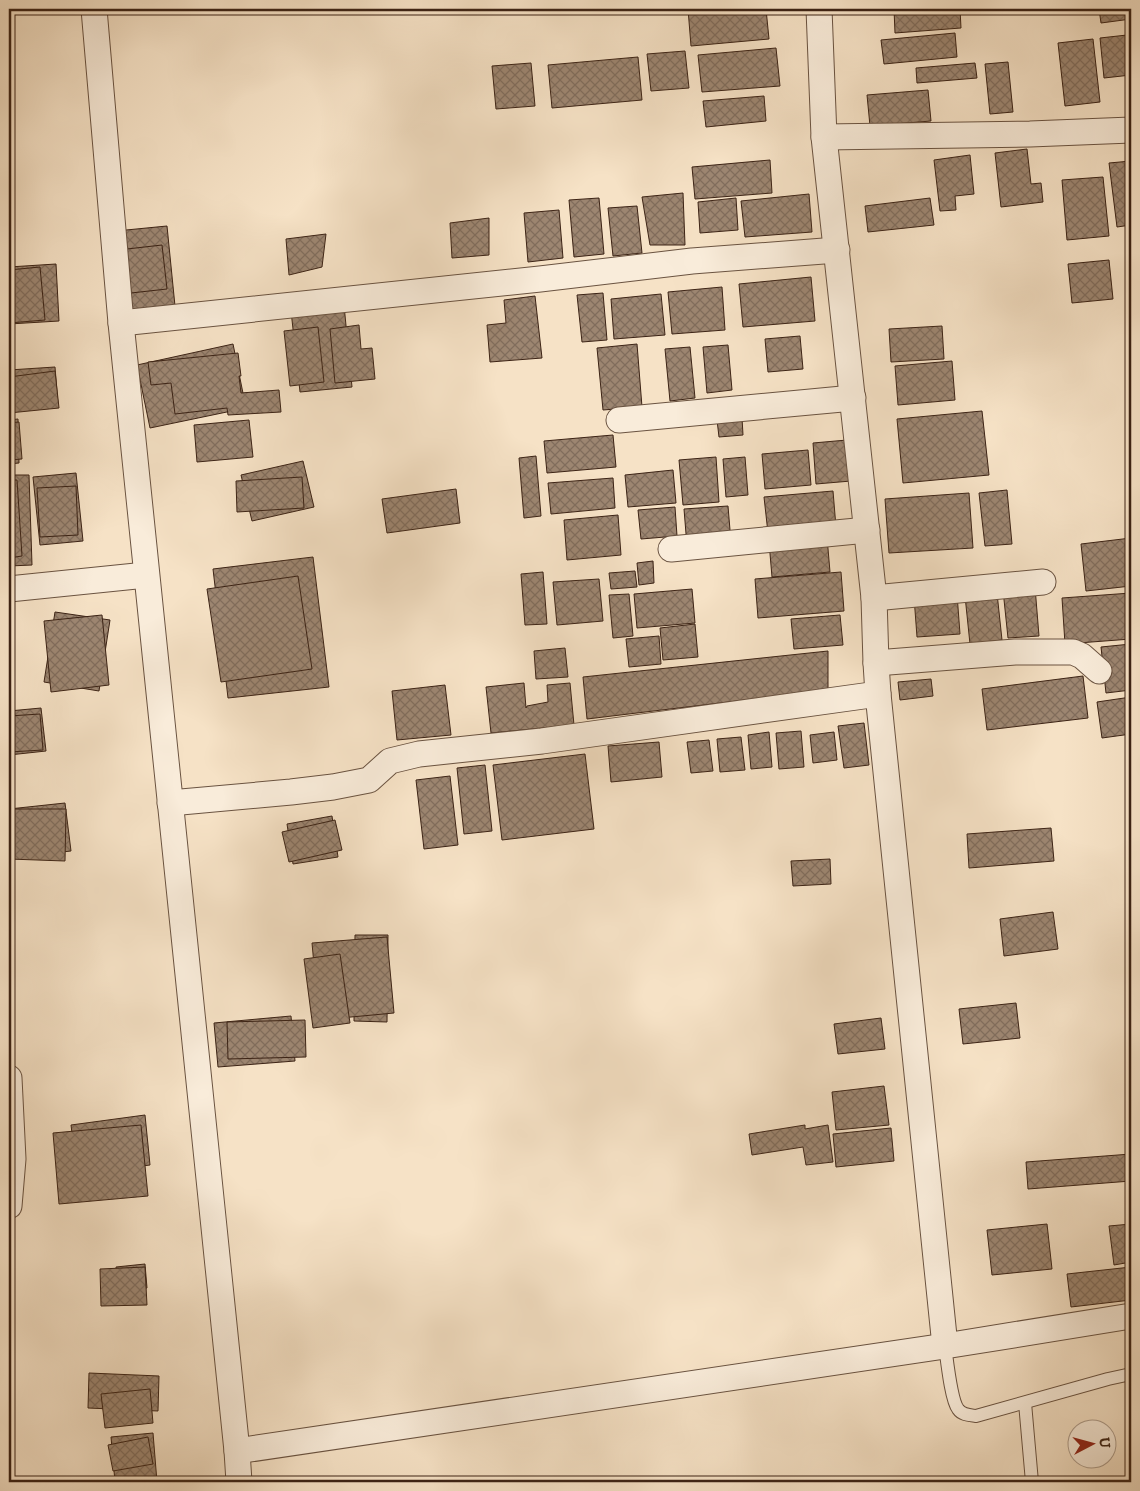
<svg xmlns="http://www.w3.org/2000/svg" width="1140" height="1491" font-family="'IM FELL DW Pica',serif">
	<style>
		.building { fill: url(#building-cross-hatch); stroke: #3c2315 }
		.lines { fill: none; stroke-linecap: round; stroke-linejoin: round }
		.service-casing { stroke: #6a5341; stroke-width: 14 }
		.minor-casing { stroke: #6a5341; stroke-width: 27 }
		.service { stroke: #f9ecda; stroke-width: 12 }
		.minor { stroke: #f9ecda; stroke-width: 25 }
	</style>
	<defs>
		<pattern id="building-cross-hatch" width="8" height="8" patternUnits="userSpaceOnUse" patternTransform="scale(1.25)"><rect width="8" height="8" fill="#9d8671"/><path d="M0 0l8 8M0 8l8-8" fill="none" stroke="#816d5c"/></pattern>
	</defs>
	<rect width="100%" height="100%" fill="#f6e2c6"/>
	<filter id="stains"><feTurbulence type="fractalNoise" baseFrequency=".004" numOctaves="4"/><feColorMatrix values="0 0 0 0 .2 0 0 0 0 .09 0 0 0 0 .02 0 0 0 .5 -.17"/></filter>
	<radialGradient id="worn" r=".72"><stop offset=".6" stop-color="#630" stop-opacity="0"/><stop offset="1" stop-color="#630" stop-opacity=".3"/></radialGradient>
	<g class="building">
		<polygon points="688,9 766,9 769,39 691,46"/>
		<polygon points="894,9 960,9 961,28 895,33"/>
		<polygon points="1099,9 1131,9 1131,19 1101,23"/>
		<polygon points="955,33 957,57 884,64 881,40"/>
		<polygon points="1127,35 1131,75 1104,78 1100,38"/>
		<polygon points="1093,39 1100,102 1065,106 1058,43"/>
		<polygon points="776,48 780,86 702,92 698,55"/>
		<polygon points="685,51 689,88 651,91 647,54"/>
		<polygon points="638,57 642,100 552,108 548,65"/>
		<polygon points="1008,62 1013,112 990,114 985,64"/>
		<polygon points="531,63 535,106 496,109 492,66"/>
		<polygon points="975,63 977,78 917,83 916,68"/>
		<polygon points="928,90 931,121 870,126 867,95"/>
		<polygon points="764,96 766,121 706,127 703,101"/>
		<polygon points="1027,149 1031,184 1041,183 1043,202 1001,207 995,153"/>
		<polygon points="970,155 974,194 955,196 956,210 940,211 934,160"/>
		<polygon points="770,160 772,193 695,199 692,167"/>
		<polygon points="1131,161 1131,225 1117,227 1109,163"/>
		<polygon points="1103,177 1109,236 1067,240 1062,180"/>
		<polygon points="683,193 685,245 650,245 642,197"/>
		<polygon points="809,194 812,232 745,237 741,201"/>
		<polygon points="599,198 604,254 574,257 569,200"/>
		<polygon points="736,198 738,230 700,233 698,202"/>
		<polygon points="930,198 934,225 868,232 865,206"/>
		<polygon points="637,206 642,253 613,256 608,208"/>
		<polygon points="559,210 563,258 528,262 524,213"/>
		<polygon points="489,218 489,255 452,258 450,223"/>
		<polygon points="167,226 175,306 125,311 116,231"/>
		<polygon points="326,234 322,267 289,275 286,239"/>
		<polygon points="162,245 167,289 131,293 127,249"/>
		<polygon points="1109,260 1113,299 1072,303 1068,264"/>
		<polygon points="56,264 59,321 9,324 9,267"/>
		<polygon points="40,267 45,320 9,323 9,270"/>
		<polygon points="811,277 815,321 743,327 739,284"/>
		<polygon points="722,287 725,330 672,334 668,292"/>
		<polygon points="603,293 607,340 582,342 577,295"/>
		<polygon points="661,294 665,335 614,339 611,299"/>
		<polygon points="535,296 542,358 490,362 487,325 506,323 504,300"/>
		<polygon points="344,305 352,387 300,392 291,311"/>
		<polygon points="359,325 361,349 372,348 375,379 335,383 330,329"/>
		<polygon points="942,326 944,359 891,362 889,329"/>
		<polygon points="318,327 324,382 290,386 284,331"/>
		<polygon points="800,336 803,369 768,372 765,339"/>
		<polygon points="233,344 246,408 150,428 137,365"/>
		<polygon points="637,344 642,407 603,410 597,348"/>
		<polygon points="728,345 732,390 707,393 703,347"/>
		<polygon points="690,347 695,398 670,401 665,349"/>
		<polygon points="238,353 241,376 239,376 241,393 279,390 281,412 228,415 227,408 175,414 171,383 151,385 148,362"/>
		<polygon points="952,361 955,400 898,405 895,366"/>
		<polygon points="55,367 58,404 9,408 9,370"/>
		<polygon points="55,371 59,408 9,413 9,377"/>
		<polygon points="982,411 989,475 903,483 897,419"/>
		<polygon points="742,418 743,435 719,437 717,420"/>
		<polygon points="18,419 19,463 9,464 9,420"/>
		<polygon points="249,420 253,457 197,462 194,425"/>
		<polygon points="19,422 22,459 9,460 9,423"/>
		<polygon points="613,435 616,467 547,473 544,441"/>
		<polygon points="847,440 851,481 816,484 813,443"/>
		<polygon points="808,450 811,485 765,489 762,454"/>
		<polygon points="536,456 541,516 524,518 519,458"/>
		<polygon points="716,457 719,502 683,505 679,460"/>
		<polygon points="745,457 748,495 726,497 723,459"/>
		<polygon points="303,461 314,507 252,521 241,475"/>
		<polygon points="673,470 676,503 628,507 625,475"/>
		<polygon points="76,473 83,541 40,545 33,477"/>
		<polygon points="9,475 29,475 32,565 9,566"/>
		<polygon points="302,477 304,508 237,512 236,481"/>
		<polygon points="613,478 615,508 551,514 548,483"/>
		<polygon points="9,480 17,480 22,556 9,558"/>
		<polygon points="76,486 78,535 40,537 37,488"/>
		<polygon points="456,489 460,523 387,533 382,499"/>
		<polygon points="1007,490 1012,544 985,546 979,493"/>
		<polygon points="833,491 836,527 768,533 764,497"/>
		<polygon points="969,493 973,548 889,553 885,499"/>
		<polygon points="728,506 731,542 687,546 684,509"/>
		<polygon points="675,507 677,536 641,539 638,510"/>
		<polygon points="618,515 621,555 567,560 564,520"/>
		<polygon points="827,537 830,572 772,577 769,542"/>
		<polygon points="1131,538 1131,586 1086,591 1081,544"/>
		<polygon points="313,557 329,687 228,698 213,569"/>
		<polygon points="653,561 654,583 639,585 637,563"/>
		<polygon points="635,571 637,587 611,589 609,573"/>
		<polygon points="543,572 547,624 525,625 521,574"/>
		<polygon points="841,572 844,611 758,618 755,579"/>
		<polygon points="298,576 312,669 221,682 207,589"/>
		<polygon points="599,579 603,621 557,625 553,582"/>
		<polygon points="1035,587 1039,636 1008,638 1003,590"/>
		<polygon points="692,589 695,623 637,628 634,594"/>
		<polygon points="997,593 1002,640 970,644 965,596"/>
		<polygon points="1131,593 1131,639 1065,644 1062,598"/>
		<polygon points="629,594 633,636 613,638 609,595"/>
		<polygon points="957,594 960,634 917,637 914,597"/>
		<polygon points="55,612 110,620 99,691 44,682"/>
		<polygon points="102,615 109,685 51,692 44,621"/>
		<polygon points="840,615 843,645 794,649 791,619"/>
		<polygon points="695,624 698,657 663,660 660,628"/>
		<polygon points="659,636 661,664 629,667 626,639"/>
		<polygon points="1131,644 1131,690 1106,693 1101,647"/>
		<polygon points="565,648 568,677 536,679 534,651"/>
		<polygon points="828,651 828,690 587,719 583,677"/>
		<polygon points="1083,676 1088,718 987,730 982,689"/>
		<polygon points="931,679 933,696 900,700 898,682"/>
		<polygon points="524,683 526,708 527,706 548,702 547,685 570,683 574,725 491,733 486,687"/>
		<polygon points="445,685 451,735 397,740 392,691"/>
		<polygon points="1131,697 1131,734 1102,738 1097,702"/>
		<polygon points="41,708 46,751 9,755 9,711"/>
		<polygon points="40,714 43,750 9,752 9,716"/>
		<polygon points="864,723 869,765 844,768 838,726"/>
		<polygon points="801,731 804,767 779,769 776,733"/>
		<polygon points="769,732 772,767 751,769 748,735"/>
		<polygon points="834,732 837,760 813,763 810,735"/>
		<polygon points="741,737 745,770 720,772 717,739"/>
		<polygon points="709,740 713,771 691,773 687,742"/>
		<polygon points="659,742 662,777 611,782 608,746"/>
		<polygon points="585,754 594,829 502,840 493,765"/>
		<polygon points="485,765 492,831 464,834 457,768"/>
		<polygon points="450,776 458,845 424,849 416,780"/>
		<polygon points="65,803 71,851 9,858 9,809"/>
		<polygon points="9,809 66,809 65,861 9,859"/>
		<polygon points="332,816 338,857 293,864 287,824"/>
		<polygon points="335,820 342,850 289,862 282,832"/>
		<polygon points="1051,828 1054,861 969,868 967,834"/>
		<polygon points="830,859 831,884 793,886 791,861"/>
		<polygon points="1053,912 1058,949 1004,956 1000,919"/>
		<polygon points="355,935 388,935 387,1022 354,1021"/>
		<polygon points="387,937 394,1013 319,1020 312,943"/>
		<polygon points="340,954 350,1023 313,1028 304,959"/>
		<polygon points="1016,1003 1020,1038 963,1044 959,1009"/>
		<polygon points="291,1016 295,1061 218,1067 214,1023"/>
		<polygon points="881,1018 885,1049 838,1054 834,1024"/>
		<polygon points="305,1020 306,1057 228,1059 227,1022"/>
		<polygon points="884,1086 889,1125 836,1130 832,1092"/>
		<polygon points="145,1115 150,1165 77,1174 71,1125"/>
		<polygon points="141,1125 148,1196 59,1204 53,1133"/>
		<polygon points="805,1125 805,1129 828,1125 833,1162 806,1165 803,1147 752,1155 749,1134"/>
		<polygon points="891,1128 894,1161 836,1167 833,1134"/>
		<polygon points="1131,1154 1131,1181 1028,1189 1026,1162"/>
		<polygon points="1047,1224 1052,1269 992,1275 987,1230"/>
		<polygon points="1131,1224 1131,1262 1114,1265 1109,1226"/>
		<polygon points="145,1264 147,1288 118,1292 116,1267"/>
		<polygon points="145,1267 147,1305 101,1306 100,1269"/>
		<polygon points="1131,1267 1131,1300 1071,1307 1067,1274"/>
		<polygon points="89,1373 159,1376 158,1411 88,1408"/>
		<polygon points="150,1389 153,1423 105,1428 101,1394"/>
		<polygon points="153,1433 157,1482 115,1482 111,1437"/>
		<polygon points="148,1437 153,1464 113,1471 108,1445"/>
	</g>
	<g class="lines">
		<defs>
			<g id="service">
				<path d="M945,1346C947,1360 951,1400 958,1409C962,1415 969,1415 976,1416L1108,1379L1131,1374"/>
				<polyline points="1025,1403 1032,1482"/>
			</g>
			<g id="minor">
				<polyline points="94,9 121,323 237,1451 945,1346 1131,1316"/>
				<polyline points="819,9 824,137 874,598 876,663 878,694 945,1346"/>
				<polyline points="824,137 1030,134 1131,130"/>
				<polyline points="121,323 540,279 692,261 837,250"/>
				<polyline points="619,420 853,398"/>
				<polyline points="671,549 867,530"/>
				<polyline points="9,589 146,575"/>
				<polyline points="874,598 1043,582"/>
				<polyline points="876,663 1015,652 1073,652 1082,656 1099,671"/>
				<polyline points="170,803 291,792 333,787 369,780 390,761 419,754 542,741 878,694"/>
				<polyline points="9,1078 13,1159 9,1206"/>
				<polyline points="237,1451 239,1482"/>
			</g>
		</defs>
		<use href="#service" class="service-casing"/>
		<use href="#minor" class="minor-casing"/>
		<use href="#service" class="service"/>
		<use href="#minor" class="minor"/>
	</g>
	<rect width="1140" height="1491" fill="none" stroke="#f6e2c6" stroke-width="30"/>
	<rect x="10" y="10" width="1120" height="1471" fill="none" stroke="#3c2315" stroke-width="2.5"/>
	<rect x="15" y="15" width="1110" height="1461" fill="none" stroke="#3c2315"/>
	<g transform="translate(1092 1444) rotate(84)"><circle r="24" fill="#f9ecda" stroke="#ad9c8b"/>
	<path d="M0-4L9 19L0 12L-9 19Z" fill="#8f2418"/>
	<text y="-8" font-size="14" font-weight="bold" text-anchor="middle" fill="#3c2315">U</text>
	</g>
	<rect width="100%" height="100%" filter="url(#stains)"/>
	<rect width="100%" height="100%" fill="url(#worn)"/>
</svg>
